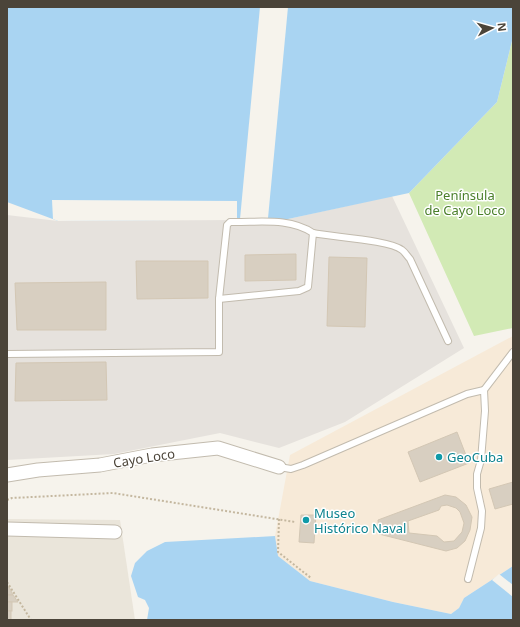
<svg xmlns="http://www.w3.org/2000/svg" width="520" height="627" font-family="'Noto Sans',sans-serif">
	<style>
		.residential { fill: #eae5da }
		.commercial { fill: #f7ead8 }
		.industrial { fill: #e6e2dd }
		.green { fill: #d2eab5 }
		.water { fill: #a9d4f2 }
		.pier { fill: #f6f3ec }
		.building { fill: #d8cfc1; stroke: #d3c7b4; fill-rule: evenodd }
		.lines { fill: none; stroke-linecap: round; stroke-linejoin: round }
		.service-casing { stroke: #c2bbae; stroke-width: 8 }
		.minor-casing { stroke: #c2bbae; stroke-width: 15 }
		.path { stroke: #c4b79f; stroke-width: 2; stroke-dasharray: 2 2; stroke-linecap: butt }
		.service { stroke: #fff; stroke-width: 6 }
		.minor { stroke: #fff; stroke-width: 13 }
		.culture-dot { fill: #0f9aa8; stroke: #fff; stroke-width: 1.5 }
		.labels { text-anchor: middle; stroke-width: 3; stroke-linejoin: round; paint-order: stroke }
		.park-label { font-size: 13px; fill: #4a7f2a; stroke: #fff }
		.culture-label { font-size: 13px; fill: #0d838f; stroke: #fff; text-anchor: start }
		.street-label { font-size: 13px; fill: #4b4439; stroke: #fff }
	</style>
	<rect width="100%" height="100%" fill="#f6f3ec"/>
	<polygon class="residential" points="7,519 120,520 135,620 7,620"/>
	<polygon class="commercial" points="513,336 513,566 464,598 459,608 451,614 393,602 310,581 278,556 275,536 290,455"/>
	<polygon class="industrial" points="392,196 464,348 345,422 279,448 220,433 114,454 7,460 7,215 58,221 288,219"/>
	<polygon class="green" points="513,37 513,328 474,336 409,193 497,102"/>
	<g class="water">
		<polygon points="7,7 513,7 513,37 497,102 409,193 288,219 58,221 7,202"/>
		<polygon points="275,536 278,556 310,581 393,602 451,614 459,608 464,598 513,566 513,620 147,620 149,608 145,600 138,597 131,576 135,563 147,551 165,542"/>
	</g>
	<g class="pier">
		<polygon points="260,7 288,7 268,218 240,219"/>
		<polygon points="52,200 237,201 237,220 58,221 53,219"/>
		<polygon points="499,574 513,585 513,597 492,580"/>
	</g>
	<g class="building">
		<polygon points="296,254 296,280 245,281 245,255"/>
		<polygon points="329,257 367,258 365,327 327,326"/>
		<polygon points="136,261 208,261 208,298 137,299"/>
		<polygon points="106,282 106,330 17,330 15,283"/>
		<polygon points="106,362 107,400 15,401 16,363"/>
		<polygon points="457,432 469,463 420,482 408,452"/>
		<polygon points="513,482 513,504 495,509 489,489"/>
		<path d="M445,495L456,497L466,505L472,517L470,530L465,541L457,548L446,551L379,534L378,520ZM447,505L456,508L460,512L464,523L462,532L454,541L444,542L437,536L409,533L408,521L439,510L441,506Z"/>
		<polygon points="301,515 316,515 314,543 299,542"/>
		<polygon points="7,587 9,587 13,595 7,595"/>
		<polygon points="7,595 13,595 18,602 7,602"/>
		<rect x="7" y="602" width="5" height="9"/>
		<rect x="7" y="611" width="4" height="9"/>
	</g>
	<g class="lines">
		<defs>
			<g id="service">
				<path d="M219,299L299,291L308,287L313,233C332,237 390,240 402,250C405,252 407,256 410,259L448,341"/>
				<path d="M7,354L219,352V299L227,225L230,222H235C263,222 290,218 313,233"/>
				<polyline points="484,390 513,352"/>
				<polyline points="279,467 291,469 303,465 467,394 484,390 485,411 481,460 477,474 477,488 482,511 481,528 468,579"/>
			</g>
			<g id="minor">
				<polyline points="7,475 38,470 100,465 152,455 218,448 279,467"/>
				<polyline points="7,529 115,532"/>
			</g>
		</defs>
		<use href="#service" class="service-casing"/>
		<use href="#minor" class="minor-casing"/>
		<g class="path">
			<polyline points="7,500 12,498 113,493 295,522"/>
			<polyline points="279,519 278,552 311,578"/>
			<polyline points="7,582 31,620"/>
		</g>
		<use href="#service" class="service"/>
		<use href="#minor" class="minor"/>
	</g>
	<g class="culture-dot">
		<circle cx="439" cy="457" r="4"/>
		<circle cx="306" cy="520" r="4"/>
	</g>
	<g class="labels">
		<g class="park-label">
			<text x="465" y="200">Península<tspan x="465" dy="15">de Cayo Loco</tspan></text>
		</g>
		<g class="culture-label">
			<text x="447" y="462">GeoCuba</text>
			<text x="314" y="518">Museo<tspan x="314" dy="15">Histórico Naval</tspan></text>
		</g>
		<g class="street-label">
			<text transform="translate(144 458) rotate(-9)" y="5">Cayo Loco</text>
		</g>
	</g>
	<rect width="520" height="627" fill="none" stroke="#4b4439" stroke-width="16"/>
	<g transform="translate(492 28) rotate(84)" stroke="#ffffff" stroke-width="3" paint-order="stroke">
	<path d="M0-3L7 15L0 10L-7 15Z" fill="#4b4439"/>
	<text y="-6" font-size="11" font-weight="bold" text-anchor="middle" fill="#4b4439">N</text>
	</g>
</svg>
